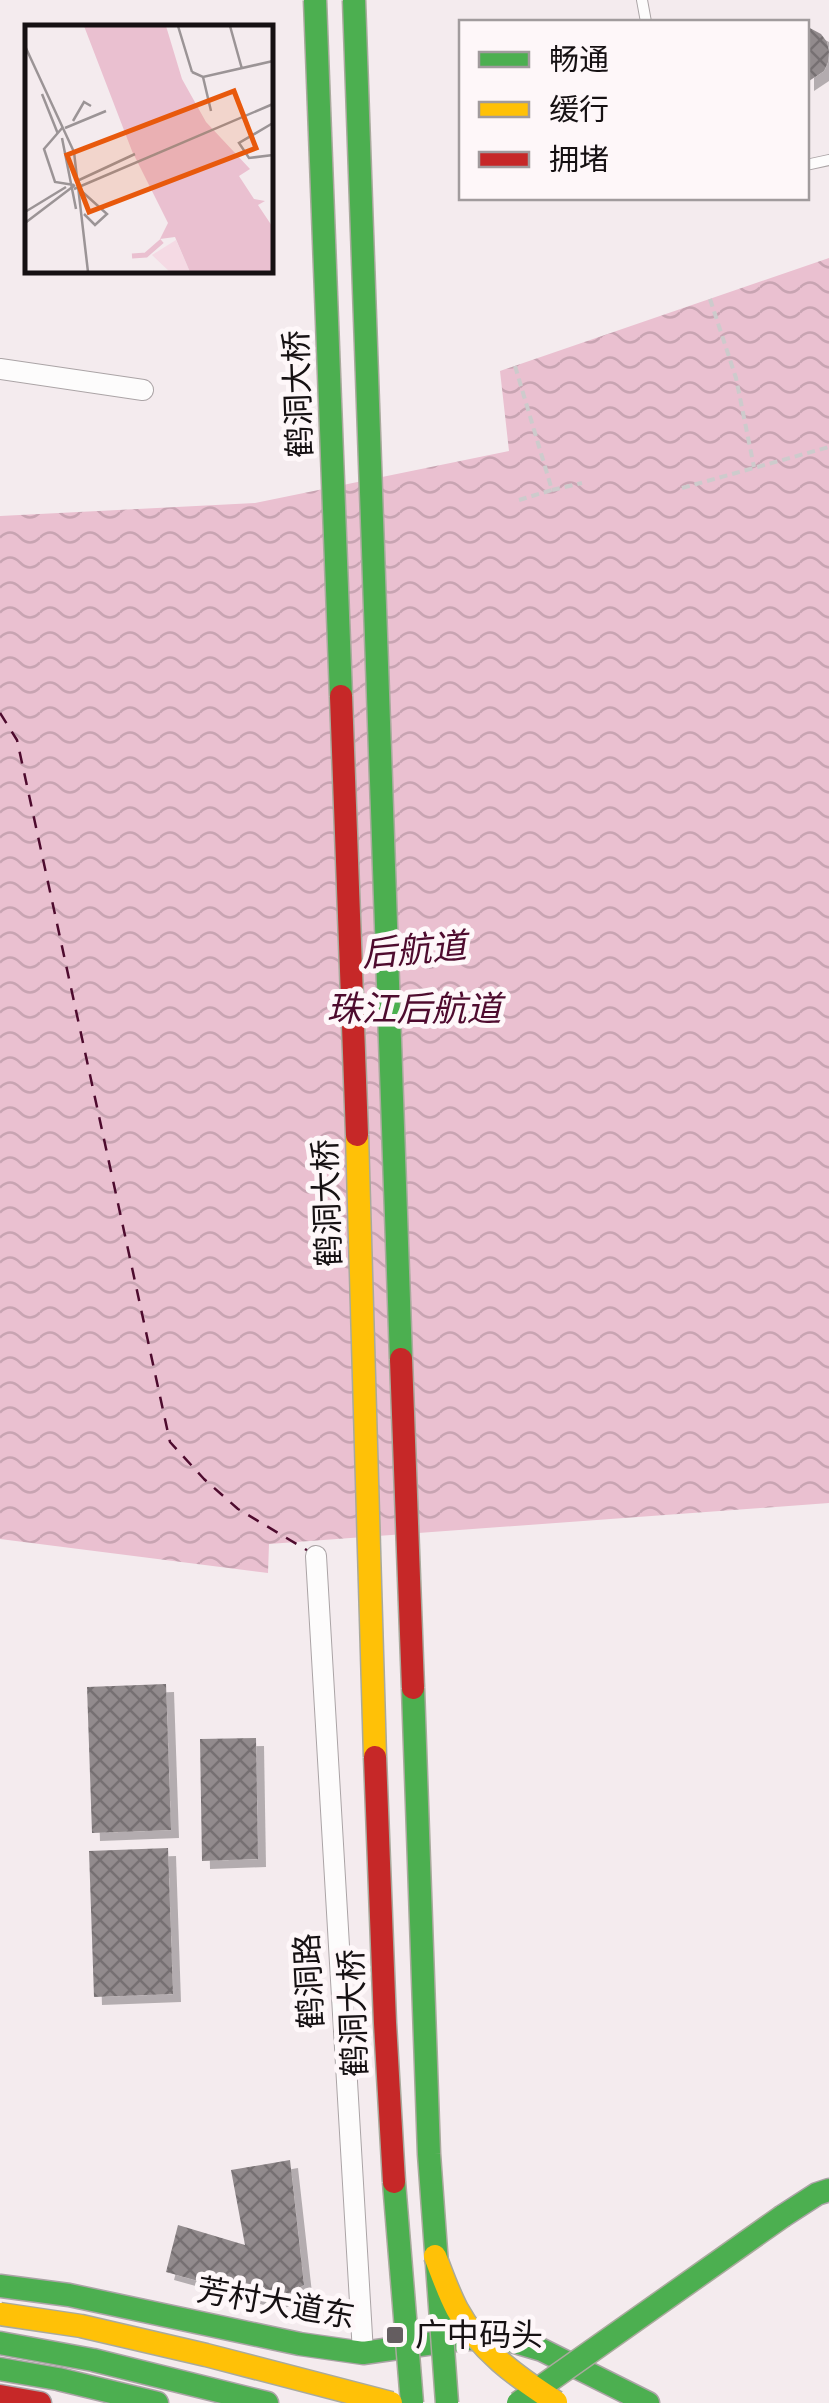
<svg xmlns="http://www.w3.org/2000/svg" width="829" height="2403" font-family="'Archivo Narrow','Noto Sans SC',sans-serif">
	<style>
		.water { fill: url(#water-waves) }
		.lines { fill: none; stroke-linecap: round; stroke-linejoin: round }
		.ferry { stroke: #4e0b2e; stroke-width: 2.5; stroke-dasharray: 12 10; stroke-linecap: butt }
		.building { fill: url(#building-cross-hatch); filter: url(#shadow) }
		.lane-casing { stroke: #aba4a6; stroke-width: 12 }
		.street-casing { stroke: #aba4a6; stroke-width: 22 }
		.fast-casing { stroke: #aba4a6; stroke-width: 25 }
		.jam-casing { stroke: #aba4a6; stroke-width: 25 }
		.path { stroke: #cdcbcc; stroke-width: 4; stroke-dasharray: 8 5; stroke-linecap: butt }
		.lane { stroke: #fdfcfc; stroke-width: 10 }
		.street { stroke: #fdfcfc; stroke-width: 20 }
		.fast { stroke: #4caf50; stroke-width: 22 }
		.jam { stroke: #c62828; stroke-width: 22 }
		.fast-bridge-casing { stroke: #a9aa9d; stroke-width: 25; stroke-linecap: butt }
		.slow-bridge-casing { stroke: #a9aa9d; stroke-width: 25; stroke-linecap: butt }
		.jam-bridge-casing { stroke: #a9aa9d; stroke-width: 25; stroke-linecap: butt }
		.fast-bridge { stroke: #4caf50; stroke-width: 22 }
		.slow-bridge { stroke: #ffc107; stroke-width: 22 }
		.jam-bridge { stroke: #c62828; stroke-width: 22 }
		.poi-dot { fill: #645d60; stroke: #fef7f9; stroke-width: 4 }
		.labels { text-anchor: middle; stroke-width: 10; stroke-linejoin: round; paint-order: stroke }
		.street-label { font-size: 32px; fill: #161113; stroke: #fef7f9 }
		.poi-label { font-size: 32px; fill: #161113; stroke: #fef7f9; text-anchor: start }
		.water-label { font-size: 35px; font-style: italic; fill: #4e0b2e; stroke: #fef7f9 }
		.inset-river { fill: none; stroke: #eac0d0; stroke-width: 5 }
		.inset-road { fill: none; stroke: #9b9496; stroke-width: 2.5 }
		.view { fill: #e8590c; fill-opacity: 0.15; stroke: #e8590c; stroke-width: 5 }
		.inset-edge { fill: none; stroke: #161113; stroke-width: 5 }
	</style>
	<defs>
		<pattern id="water-waves" width="16" height="10" patternUnits="userSpaceOnUse" patternTransform="scale(2.5)"><rect width="16" height="10" fill="#eac0d0"/><path d="M0 5q4-4 8 0t8 0" fill="none" stroke="#c8a4b2"/></pattern>
		<pattern id="building-cross-hatch" width="8" height="8" patternUnits="userSpaceOnUse" patternTransform="scale(2.5)"><rect width="8" height="8" fill="#928b8d"/><path d="M0 0l8 8M0 8l8-8" fill="none" stroke="#767072"/></pattern>
		<filter id="shadow"><feDropShadow dx="8" dy="8" stdDeviation="0" flood-color="#0004"/></filter>
	</defs>
	<rect width="100%" height="100%" fill="#f4ebee"/>
	<polygon class="water" points="829,258 829,1503 269,1544 268,1573 0,1539 0,516 255,503 509,451 500,371"/>
	<g class="lines">
		<polyline class="ferry" points="0,713 17,740 170,1442 204,1479 238,1509 310,1552"/>
	</g>
	<g class="building">
		<polygon points="806,26 821,34 827,42 829,52 828,62 824,71 806,83"/>
		<polygon points="166,1684 171,1830 92,1833 87,1687"/>
		<polygon points="256,1738 258,1859 202,1861 200,1739"/>
		<polygon points="168,1848 173,1994 94,1997 89,1851"/>
		<polygon points="290,2160 304,2285 274,2302 166,2272 178,2225 245,2245 231,2170"/>
	</g>
	<g class="lines">
		<defs>
			<g id="lane">
				<polyline points="642,0 646,22"/>
				<polyline points="806,165 829,160"/>
			</g>
			<g id="street">
				<polyline points="0,369 143,390"/>
				<polyline points="316,1556 363,2353"/>
			</g>
			<g id="fast">
				<polyline points="783,2216 817,2194 829,2190"/>
				<polyline points="0,2286 69,2295 300,2344 363,2353 462,2339 505,2339 542,2350 648,2403"/>
				<polyline points="0,2343 93,2360 267,2403"/>
				<polyline points="0,2369 58,2379 157,2403"/>
			</g>
			<polyline id="jam" points="0,2396 40,2403"/>
		</defs>
		<use href="#lane" class="lane-casing"/>
		<use href="#street" class="street-casing"/>
		<use href="#fast" class="fast-casing"/>
		<use href="#jam" class="jam-casing"/>
		<g class="path">
			<polyline points="710,299 736,378 754,467"/>
			<polyline points="515,366 552,490 519,500"/>
			<polyline points="682,488 829,447"/>
			<polyline points="552,490 582,483"/>
		</g>
		<use href="#lane" class="lane"/>
		<use href="#street" class="street"/>
		<use href="#fast" class="fast"/>
		<use href="#jam" class="jam"/>
		<defs>
			<g id="fast-bridge">
				<polyline points="315,0 341,696"/>
				<polyline points="354,0 401,1359"/>
				<polyline points="413,1688 429,2154 447,2403"/>
				<polyline points="394,2182 412,2403"/>
				<polyline points="518,2403 783,2216"/>
			</g>
			<g id="slow-bridge">
				<polyline points="357,1135 375,1757"/>
				<path d="M435,2256C442,2274 448,2292 457,2309C479,2350 517,2377 556,2402"/>
				<polyline points="0,2314 81,2326 206,2355 391,2403"/>
			</g>
			<g id="jam-bridge">
				<polyline points="341,696 357,1135"/>
				<polyline points="401,1359 413,1688"/>
				<polyline points="375,1757 385,2023 394,2182"/>
			</g>
		</defs>
		<use href="#fast-bridge" class="fast-bridge-casing"/>
		<use href="#slow-bridge" class="slow-bridge-casing"/>
		<use href="#jam-bridge" class="jam-bridge-casing"/>
		<use href="#fast-bridge" class="fast-bridge"/>
		<use href="#slow-bridge" class="slow-bridge"/>
		<use href="#jam-bridge" class="jam-bridge"/>
	</g>
	<rect class="poi-dot" x="385" y="2325" width="20" height="20" rx="5"/>
	<g class="labels">
		<g class="street-label">
			<text transform="translate(298 394) rotate(-92)" y="11">鹤洞大桥</text>
			<text transform="translate(327 1203) rotate(-92)" y="11">鹤洞大桥</text>
			<text transform="translate(309 1981) rotate(-93)" y="11">鹤洞路</text>
			<text transform="translate(353 2013) rotate(-92)" y="11">鹤洞大桥</text>
			<text transform="translate(276 2303) rotate(10)" y="11">芳村大道东</text>
		</g>
		<g class="poi-label">
			<text x="415" y="2346">广中码头</text>
		</g>
		<g class="water-label">
			<text transform="translate(414 950) rotate(-5)" y="12">后航道</text>
			<text x="414" y="1021">珠江后航道</text>
		</g>
	</g>
	<g transform="translate(25 25)">
		<rect width="248" height="248" fill="#f4ebee"/>
		<path d="M151,215L165,247H145L127,230Z" fill="#f5dae4"/>
		<path d="M59,1H141L157,54L181,97L225,144L214,151L229,174L240,176L233,180L247,201V247H165L150,212L135,214L143,198L107,126Z" fill="#eac0d0"/>
		<path class="inset-river" d="M110,128L114,116L158,87L164,71M107,231L121,230L137,216"/>
		<path class="inset-road" d="M153,1L167,47M205,1L217,44M0,21L49,127L63,247M167,47L178,52L248,36M178,52L186,86M17,69L33,109M48,96L59,77L66,81M248,98L214,118L224,133L248,130M38,102L19,124L30,157L49,160M40,103L81,86M37,113L51,184M52,156L110,129M52,162L82,189L70,200L59,189M49,164L248,79M0,187L41,162M0,198L50,160"/>
		<path class="view" d="M209,66L231,123L64,187L42,130Z"/>
		<rect width="248" height="248" class="inset-edge"/>
	</g>
	<rect x="459" y="20" width="350" height="180" fill="#fef7f9" stroke="#a19b9d" stroke-width="2.5"/>
	<rect x="479" y="52" width="50" height="15" fill="#4caf50" stroke="#a19b9d" stroke-width="2.5"/>
	<text x="549" y="70" font-size="30" fill="#161113">畅通</text>
	<rect x="479" y="102" width="50" height="15" fill="#ffc107" stroke="#a19b9d" stroke-width="2.5"/>
	<text x="549" y="120" font-size="30" fill="#161113">缓行</text>
	<rect x="479" y="152" width="50" height="15" fill="#c62828" stroke="#a19b9d" stroke-width="2.5"/>
	<text x="549" y="170" font-size="30" fill="#161113">拥堵</text>
</svg>
